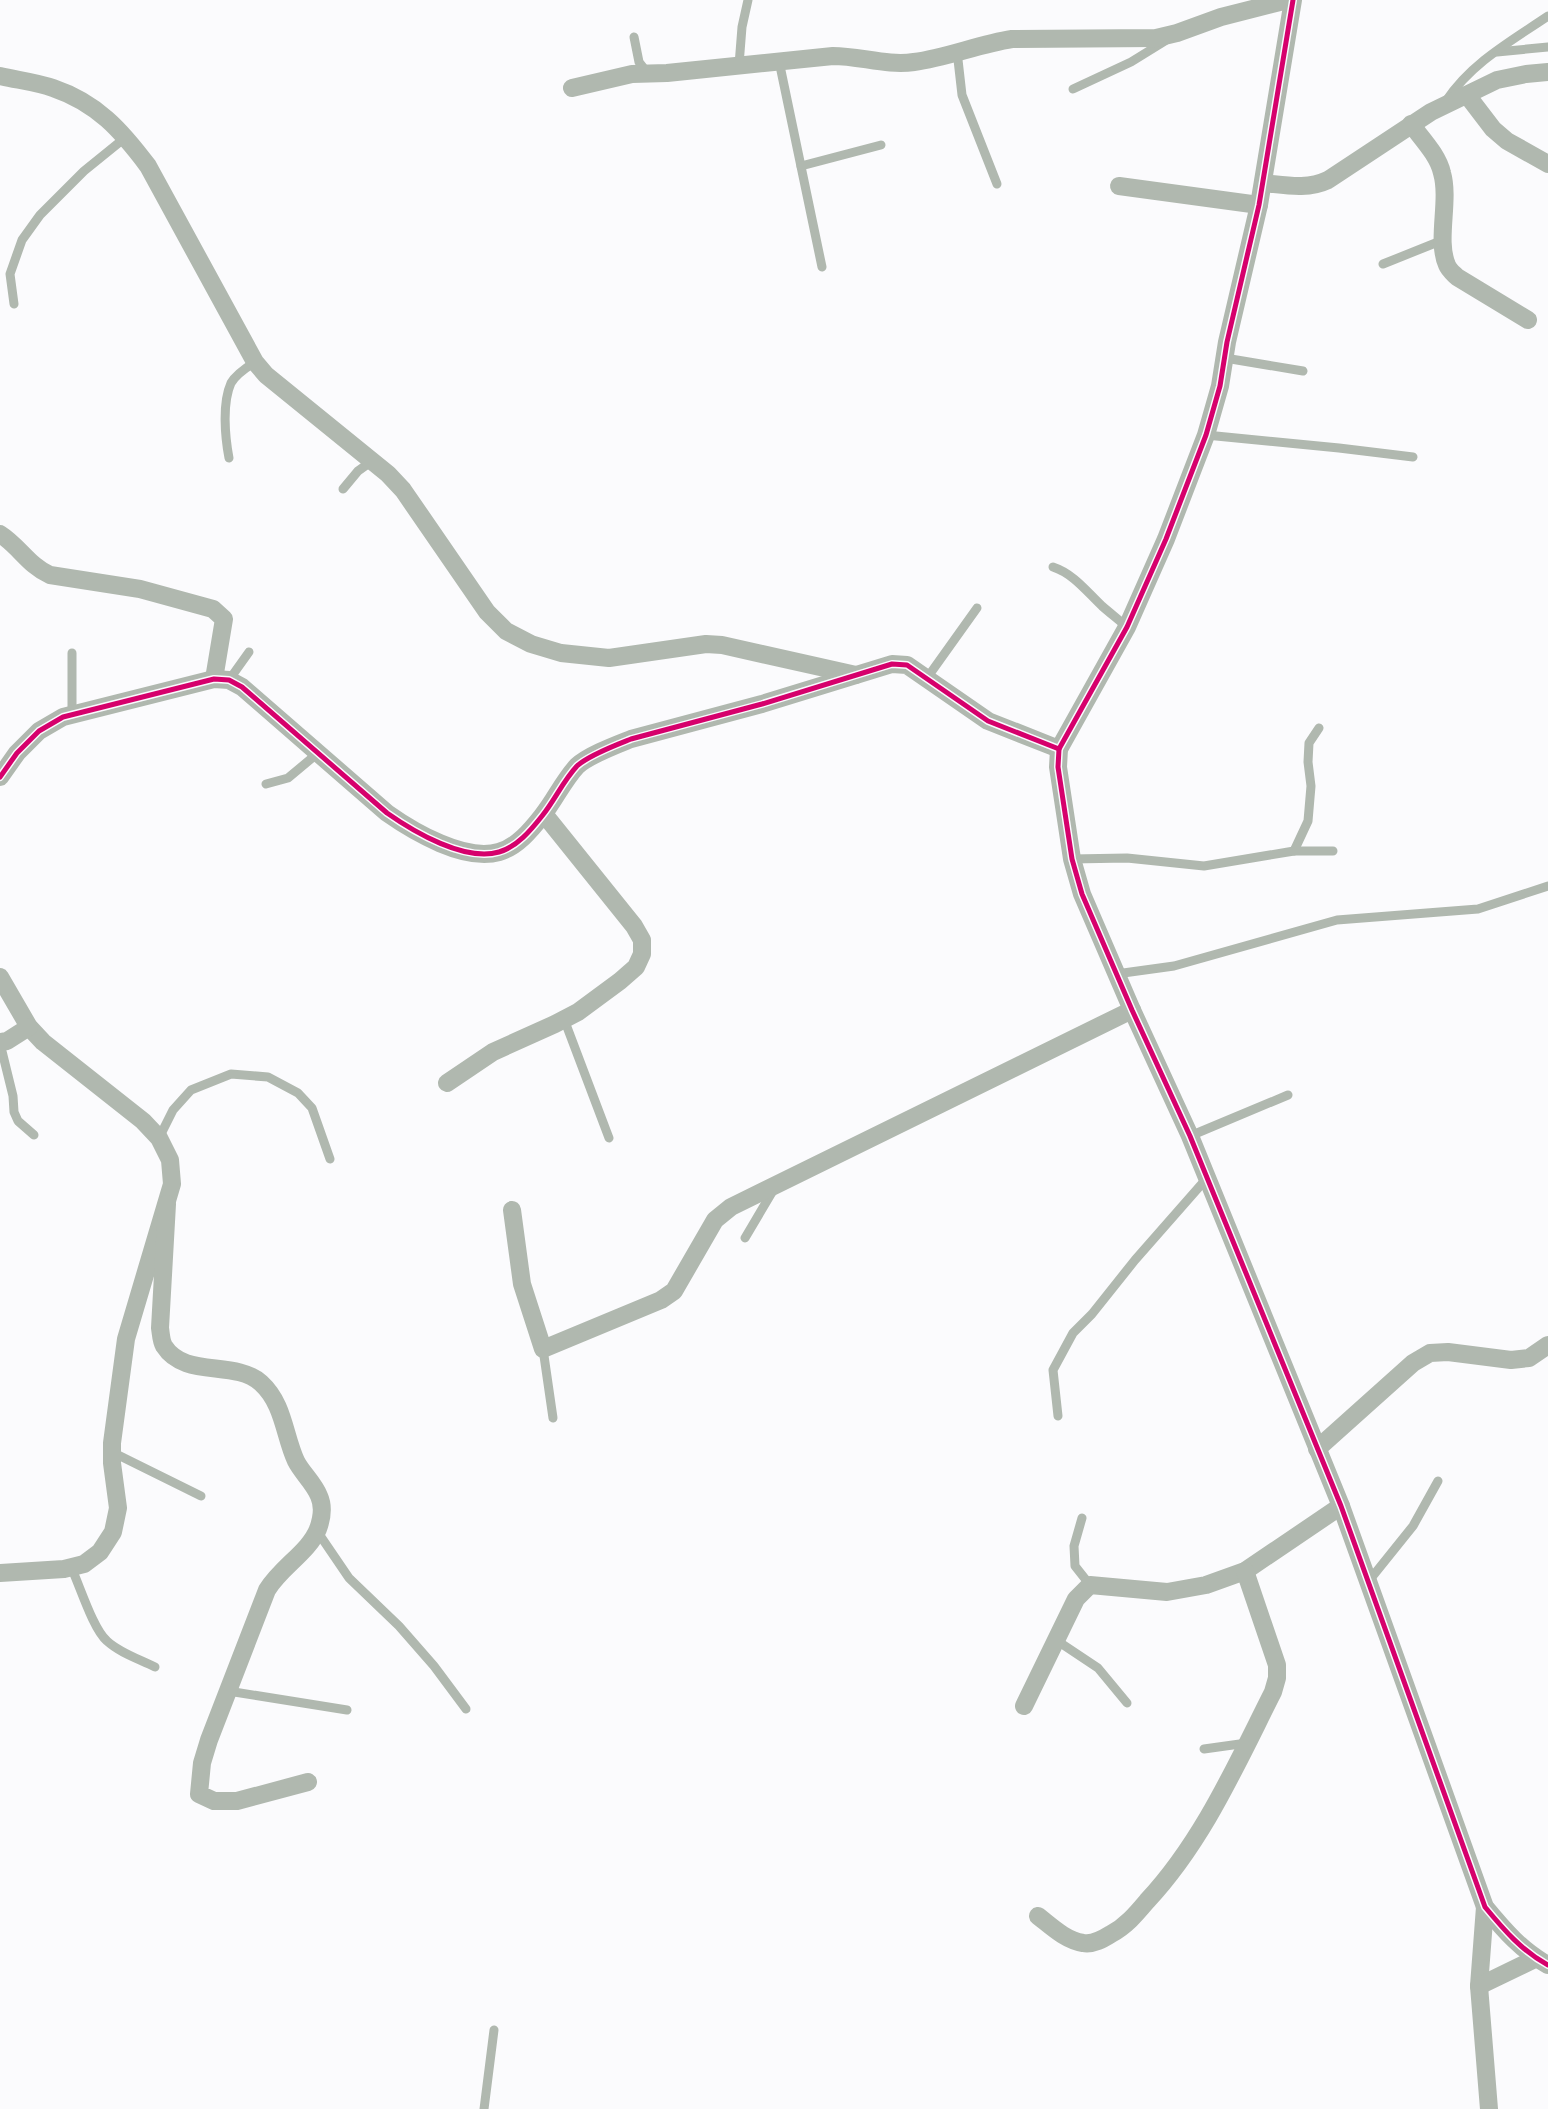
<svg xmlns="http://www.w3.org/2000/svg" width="1548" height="2109" font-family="'Noto Sans',sans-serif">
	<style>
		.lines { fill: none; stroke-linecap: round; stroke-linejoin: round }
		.service { stroke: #b0b8af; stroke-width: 9 }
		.minor { stroke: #b0b8af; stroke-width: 18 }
		.cycleway-casing { stroke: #fafafe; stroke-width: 8 }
		.cycleway { stroke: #d6006c; stroke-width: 5 }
	</style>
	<rect width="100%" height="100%" fill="#fbfbfd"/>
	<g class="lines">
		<g class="service">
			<polyline points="634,37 639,62 649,75"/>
			<polyline points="957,51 962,95 997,184"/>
			<polyline points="1497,52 1548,47"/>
			<polyline points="779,61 822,267"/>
			<polyline points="739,65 742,27 748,0"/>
			<polyline points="1073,89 1131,62 1165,41"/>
			<path d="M1446,101C1471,63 1511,41 1548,16"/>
			<polyline points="801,166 881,145"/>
			<polyline points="1383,264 1443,240"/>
			<polyline points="14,304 10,274 22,240 40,215 84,171 126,137"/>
			<polyline points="1225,358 1303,371"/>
			<polyline points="1206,435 1339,448 1413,457"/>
			<path d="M229,458C225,437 222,403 231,383C236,374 247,367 255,362"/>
			<polyline points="343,489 358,471 372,461"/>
			<path d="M1053,567C1074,574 1087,592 1102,606C1110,613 1119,620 1127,627"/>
			<polyline points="927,678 977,608"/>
			<polyline points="229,680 249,652"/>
			<polyline points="72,714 72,653"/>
			<polyline points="266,784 288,778 318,753"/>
			<polyline points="1294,851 1308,821 1311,786 1308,762 1309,743 1319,728"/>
			<polyline points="1072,859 1127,858 1204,866 1294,851 1333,851"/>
			<polyline points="1116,974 1174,966 1337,920 1478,909 1548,886"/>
			<polyline points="564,1019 609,1138"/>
			<polyline points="0,1043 13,1096 14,1112 18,1121 34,1135"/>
			<polyline points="1190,1136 1288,1095"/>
			<polyline points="159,1138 173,1110 191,1090 231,1074 268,1077 298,1093 312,1108 330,1159"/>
			<polyline points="745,1238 774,1189"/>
			<polyline points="543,1349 553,1418"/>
			<polyline points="1058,1416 1053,1370 1073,1333 1092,1314 1135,1260 1207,1178"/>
			<polyline points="112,1452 201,1496"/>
			<polyline points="1082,1518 1074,1546 1075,1566 1090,1585"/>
			<polyline points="317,1531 349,1578 399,1626 434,1666 466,1709"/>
			<path d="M71,1567C80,1586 93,1629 107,1641C120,1653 139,1659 155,1667"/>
			<polyline points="1368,1582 1413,1526 1438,1481"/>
			<polyline points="1056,1640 1098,1668 1127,1703"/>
			<polyline points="228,1691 347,1710"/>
			<polyline points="1204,1749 1247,1743"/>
			<polyline points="484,2109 494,2030"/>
		</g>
		<g class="minor">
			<path d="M1293,0L1259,205L1227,342L1220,386L1206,435L1166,539L1127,627L1059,749L1058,767L1072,859L1082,894L1132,1010L1190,1136L1341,1506L1485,1907C1504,1930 1522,1951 1548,1965"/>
			<path d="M0,76C17,80 36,82 53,88C97,103 121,130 148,166L255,362L266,375L388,474L403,490L487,612L506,631L531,644L561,653L609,658L706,644L722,645L856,675"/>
			<path d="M572,88L632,74L667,73L833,56C860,56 887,66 914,62C946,58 979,44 1012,39L1156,38L1177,33L1221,17L1288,0"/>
			<polyline points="1467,95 1493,129 1507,141 1548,164"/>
			<path d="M1411,124C1422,139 1438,155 1442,173C1450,201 1436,240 1447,265C1449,270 1453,273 1457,277L1528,320"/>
			<path d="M1263,183C1285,185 1307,190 1328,180L1431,112L1497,80L1526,74L1548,72"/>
			<polyline points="1119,186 1259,205"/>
			<path d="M0,534C19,546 29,566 50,575L140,589L213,609L224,619L214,679"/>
			<path d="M0,777L17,753L39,731L63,717L214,679L229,680L242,687L387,813C414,832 465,862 499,852C517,847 531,830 542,816C555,800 563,781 577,766C589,755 616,745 631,739L762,704L892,664L907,665L988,721L1059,749"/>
			<polyline points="0,977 29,1027 43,1042 143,1121 159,1138 170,1160 172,1184 126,1339 112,1443 112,1463 118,1508 113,1532 100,1552 84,1564 64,1569 0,1573"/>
			<polyline points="0,1042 7,1041 29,1027"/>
			<polyline points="447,1083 493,1052 555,1024 578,1012 620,981 636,967 642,954 642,940 634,926 544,814"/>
			<path d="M167,1204L160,1328C161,1334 161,1341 164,1346C185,1379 234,1359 261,1383C284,1404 284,1435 296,1461C302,1473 314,1483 319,1496C324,1507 322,1518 318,1529C309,1552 281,1567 267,1590L209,1740L202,1763L199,1794L214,1801H237L308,1782"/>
			<polyline points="512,1210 522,1284 543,1349 661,1300 674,1291 715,1220 731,1207 1132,1010"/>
			<polyline points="1317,1449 1413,1363 1430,1353 1448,1352 1511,1360 1529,1358 1548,1345"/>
			<polyline points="1024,1706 1076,1599 1090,1585 1167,1592 1206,1585 1245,1571 1341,1506"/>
			<polyline points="1485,1907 1479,1986 1489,2109"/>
			<path d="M1038,1916C1051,1926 1065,1940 1083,1943C1093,1945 1103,1939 1111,1934C1126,1926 1136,1914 1147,1901C1203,1841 1236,1765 1273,1692L1277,1678V1665L1245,1571"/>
			<polyline points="1479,1986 1535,1959"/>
		</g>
		<defs>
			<g id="cycleway">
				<path d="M1293,0L1259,205L1227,342L1220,386L1206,435L1166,539L1127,627L1059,749L1058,767L1072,859L1082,894L1132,1010L1190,1136L1341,1506L1485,1907C1504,1930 1522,1951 1548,1965"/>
				<path d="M0,777L17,753L39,731L63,717L214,679L229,680L242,687L387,813C414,832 465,862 499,852C517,847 531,830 542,816C555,800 563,781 577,766C589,755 616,745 631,739L762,704L892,664L907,665L988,721L1059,749"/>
			</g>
		</defs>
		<use href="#cycleway" class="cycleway-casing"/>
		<use href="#cycleway" class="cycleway"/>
	</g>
</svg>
